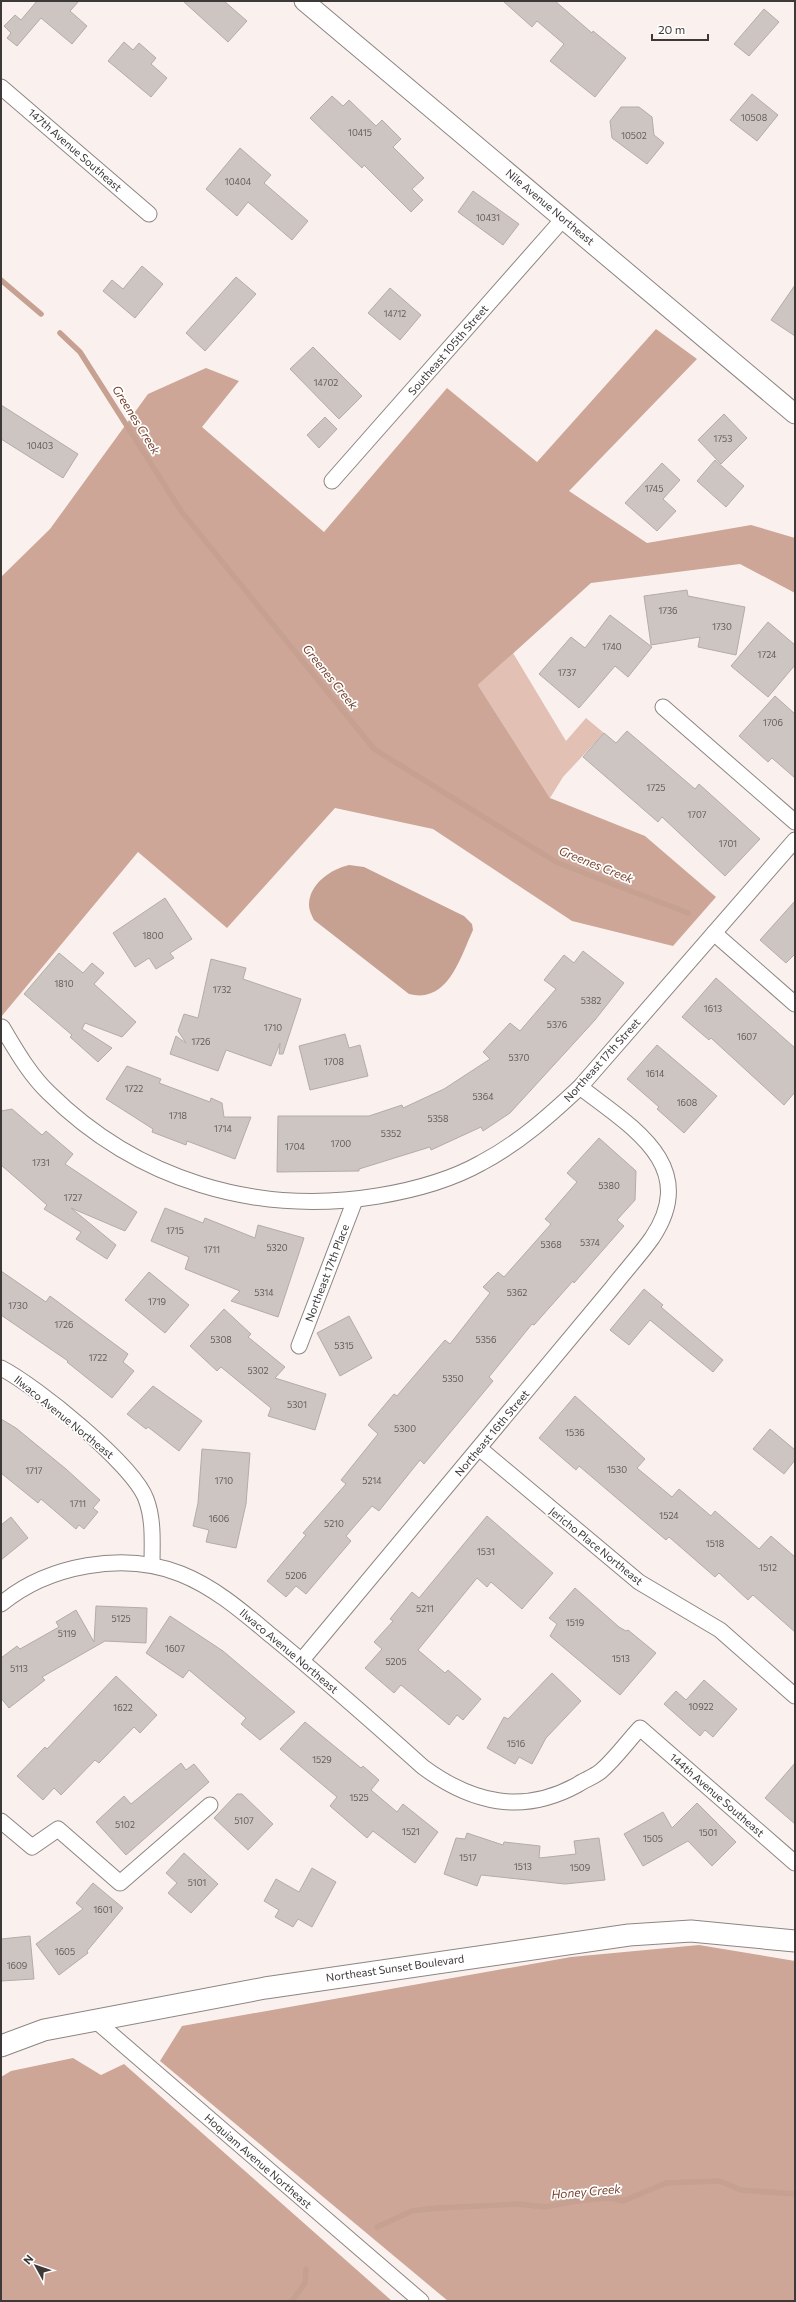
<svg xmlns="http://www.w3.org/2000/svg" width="796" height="2302" font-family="Commissioner,sans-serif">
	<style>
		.green { fill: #e2c0b3 }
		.forest { fill: #cda697 }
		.water { fill: #c6a091 }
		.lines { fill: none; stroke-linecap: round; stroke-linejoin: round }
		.stream { stroke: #c6a091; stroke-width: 5.5 }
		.building { fill: #cdc5c2; stroke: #b3aca9 }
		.minor-casing { stroke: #8d8583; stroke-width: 17 }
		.tertiary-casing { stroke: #8d8583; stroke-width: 21 }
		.secondary-casing { stroke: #8d8583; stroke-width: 23 }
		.minor { stroke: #fff; stroke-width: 15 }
		.tertiary { stroke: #fff; stroke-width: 19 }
		.secondary { stroke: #fff; stroke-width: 21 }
		.labels { text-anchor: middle; stroke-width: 3.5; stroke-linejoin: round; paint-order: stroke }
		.number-label { font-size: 9px; fill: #615c5a }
		.street-label { font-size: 11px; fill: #3d3938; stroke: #fff }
		.water-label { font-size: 12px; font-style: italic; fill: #78432e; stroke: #fff }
	</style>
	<rect width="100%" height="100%" fill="#faf1ee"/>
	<polygon class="green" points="513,653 566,741 586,718 604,733 563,777 550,798 478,685"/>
	<g class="forest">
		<polygon points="656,329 697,359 569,491 647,543 751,525 795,538 795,593 740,564 591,583 478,685 550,798 645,836 716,897 673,946 572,921 433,829 335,808 227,928 138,852 1,1017 1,577 50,529 148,394 206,368 239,381 202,427 324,532 447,388 537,462"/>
		<polygon points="699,1945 795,1961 795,2301 448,2301 160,2061 182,2026 571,1957"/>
		<polygon points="73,2058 101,2075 124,2064 392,2301 1,2301 1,2077 11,2071"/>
	</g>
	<path class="water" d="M349,865L364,867L464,916L472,924L473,930C460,958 448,1004 409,994L314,920C312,916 309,910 309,905C309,884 331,869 349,865Z"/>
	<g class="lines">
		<g class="stream">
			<polyline points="1,280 41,314"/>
			<polyline points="60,333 80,352 181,511 374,749 556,862 688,913"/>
			<polyline points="377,2227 412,2211 437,2208 518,2204 545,2207 575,2201 609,2198 623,2201 666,2183 720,2181 741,2190 795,2194"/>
			<polyline points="292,2301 305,2283 306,2269"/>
		</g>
	</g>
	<g class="building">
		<polygon points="37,1 79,1 70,11 87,26 72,44 41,18 17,46 7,38 11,33 4,26 15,15 21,20"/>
		<polygon points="183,1 224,1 247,21 228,42"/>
		<polygon points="503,1 555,1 592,33 593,31 626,58 595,97 550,61 564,44 537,21 532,27"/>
		<polygon points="764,9 779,22 749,56 734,44"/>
		<polygon points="124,42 133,50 139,43 156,58 151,64 167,78 151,97 108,61"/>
		<polygon points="752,94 778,115 757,141 730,120"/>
		<polygon points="332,96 343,106 349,100 376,126 382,120 401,139 393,147 424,178 412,189 423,200 411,212 364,165 362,168 310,118"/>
		<polygon points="621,107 639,107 652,117 654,135 664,143 647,164 612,138 610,121"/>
		<polygon points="240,148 271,175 264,183 308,221 292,240 248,202 237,216 206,189"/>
		<polygon points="473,191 519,224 503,245 458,212"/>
		<polygon points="142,266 163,284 135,318 103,291 112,280 123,289"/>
		<polygon points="236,277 256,294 205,351 186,333"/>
		<polygon points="795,285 795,336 771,320"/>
		<polygon points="390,288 421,315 400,340 368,313"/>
		<polygon points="313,347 362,396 339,419 290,369"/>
		<polygon points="1,405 78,454 63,478 1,439"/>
		<polygon points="724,414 747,438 721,464 698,440"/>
		<polygon points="325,417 337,429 319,448 307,435"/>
		<polygon points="715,460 744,486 726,507 697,481"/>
		<polygon points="662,463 680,480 663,499 676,511 657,531 625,503"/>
		<polygon points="687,590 688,596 745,607 736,655 698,647 700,637 651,645 644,596"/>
		<polygon points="610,615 652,647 628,677 615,666 579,708 539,674 571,637 585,648"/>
		<polygon points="768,622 795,645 795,665 768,697 731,666"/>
		<polygon points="775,696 795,714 795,778 772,758 768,762 739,736"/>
		<polygon points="627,731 695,789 699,784 760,839 725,876 662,817 658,822 583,757 604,733 616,743"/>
		<polygon points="165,898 192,939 170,953 174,958 156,969 149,958 135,967 113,933"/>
		<polygon points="795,901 795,954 786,963 760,940"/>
		<polygon points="583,951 624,983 595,1020 510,1113 483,1131 481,1127 431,1150 430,1147 359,1169 359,1171 277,1172 278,1116 369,1116 402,1105 403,1108 444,1089 490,1059 483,1052 510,1023 520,1031 556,989 544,980 564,955 574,963"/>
		<polygon points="59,953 83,973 92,963 104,973 94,984 136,1022 122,1037 85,1023 82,1029 112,1048 98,1062 70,1037 72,1035 24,994"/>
		<polygon points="211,959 246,968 243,979 301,999 283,1054 279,1054 280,1043 271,1066 226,1050 218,1071 170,1054 176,1036 186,1043 178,1031 184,1014 198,1018"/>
		<polygon points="716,978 795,1048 795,1092 784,1105 711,1038 709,1040 682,1017"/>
		<polygon points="345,1034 349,1048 360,1045 368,1076 310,1090 299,1046"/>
		<polygon points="657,1045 717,1096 684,1133 657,1109 659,1107 627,1079"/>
		<polygon points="127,1066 161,1079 159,1083 210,1102 211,1098 222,1103 224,1117 251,1117 235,1159 187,1141 186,1145 152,1132 153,1129 106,1099"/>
		<polygon points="12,1109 42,1135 46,1131 73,1154 65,1164 137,1212 125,1231 71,1208 116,1245 107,1259 76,1239 81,1232 44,1209 47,1205 1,1165 1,1111"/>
		<polygon points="599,1138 636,1171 635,1200 617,1220 624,1226 574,1283 573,1281 534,1325 532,1324 489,1377 493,1381 424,1464 420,1460 379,1511 372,1506 346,1536 351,1541 306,1594 296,1586 286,1597 267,1581 306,1535 303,1533 346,1484 341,1480 378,1434 368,1425 394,1394 397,1396 445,1340 450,1344 490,1293 483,1287 498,1272 504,1277 551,1224 545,1219 577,1182 567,1173"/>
		<polygon points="165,1208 203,1223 205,1218 255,1238 258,1225 304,1238 278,1317 231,1301 240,1291 185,1269 189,1257 151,1241"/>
		<polygon points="1,1271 46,1302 50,1296 128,1354 123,1362 134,1371 112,1398 67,1362 68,1361 1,1315"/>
		<polygon points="149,1272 189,1305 165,1333 125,1300"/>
		<polygon points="644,1289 663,1305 661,1307 723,1360 713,1372 650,1320 629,1345 610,1330"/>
		<polygon points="224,1309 251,1334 248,1337 285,1367 275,1378 326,1394 315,1430 268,1416 271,1408 221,1367 217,1371 190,1346"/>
		<polygon points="349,1316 372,1358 340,1376 317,1333"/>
		<polygon points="153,1386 202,1421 179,1451 148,1427 146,1429 127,1414"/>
		<polygon points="575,1396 645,1459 637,1468 672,1497 679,1489 711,1516 715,1511 759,1549 771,1536 795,1557 795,1632 753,1595 748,1600 719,1573 715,1577 669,1537 666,1540 579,1466 576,1470 539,1438"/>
		<polygon points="1,1419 16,1428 66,1469 100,1500 93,1508 98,1512 84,1529 79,1525 76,1529 41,1499 38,1503 1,1473"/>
		<polygon points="770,1429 795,1450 795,1460 784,1474 753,1449"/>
		<polygon points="202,1449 250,1453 246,1504 236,1548 206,1542 209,1530 193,1526 198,1503"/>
		<polygon points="487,1516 553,1573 522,1609 491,1582 487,1587 477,1578 418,1650 445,1673 448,1670 481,1699 463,1720 457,1715 449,1725 401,1685 394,1693 365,1668 382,1649 374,1642 393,1621 390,1619 412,1592 419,1598"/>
		<polygon points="11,1517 28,1538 1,1560 1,1525"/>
		<polygon points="575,1588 619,1627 626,1631 628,1630 656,1653 620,1695 550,1636 557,1624 549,1618"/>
		<polygon points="96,1606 147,1608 146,1643 105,1641 42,1677 45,1680 9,1708 1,1698 1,1658 17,1646 20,1649 59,1627 56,1622 76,1610 94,1642"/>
		<polygon points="170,1616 223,1651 295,1712 260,1740 241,1724 246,1718 189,1670 183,1678 146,1653"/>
		<polygon points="552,1673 581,1701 546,1738 532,1764 519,1757 515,1764 487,1748 504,1717 508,1719"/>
		<polygon points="116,1676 157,1715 140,1733 134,1727 99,1763 95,1760 61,1795 54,1788 43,1800 17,1776 45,1747 47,1749"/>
		<polygon points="704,1680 737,1709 713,1737 705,1730 700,1736 664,1704 676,1691 686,1700"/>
		<polygon points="305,1722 361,1768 363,1766 379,1780 371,1790 397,1812 403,1804 438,1832 415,1863 373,1831 367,1838 330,1806 337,1797 280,1749"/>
		<polygon points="181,1763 186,1770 194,1764 209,1782 126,1855 96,1822 124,1796 131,1804"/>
		<polygon points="795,1763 795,1824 765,1798"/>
		<polygon points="237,1794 242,1794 273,1824 248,1850 214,1818"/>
		<polygon points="697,1803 736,1842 712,1866 688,1841 643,1866 624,1834 663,1812 672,1828"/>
		<polygon points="467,1833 503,1845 504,1842 540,1846 539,1858 576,1854 574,1841 599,1838 605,1880 565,1884 481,1875 477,1886 444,1874 456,1838 465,1839"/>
		<polygon points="184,1853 218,1884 191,1913 168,1893 177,1883 166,1873"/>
		<polygon points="312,1868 336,1882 312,1927 298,1919 293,1927 275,1917 279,1910 264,1901 276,1879 299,1892"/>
		<polygon points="93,1883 123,1908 87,1951 88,1953 59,1975 36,1944 83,1909 76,1903"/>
		<polygon points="30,1936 34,1979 1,1981 1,1939"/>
	</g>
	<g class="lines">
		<defs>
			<g id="minor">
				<polyline points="1,87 149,214"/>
				<polyline points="332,481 563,219"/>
				<polyline points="663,707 795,822"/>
				<polyline points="714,933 795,1004"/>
				<path d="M2,1027C16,1050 29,1074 49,1093C137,1180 256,1216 378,1196C414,1190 449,1181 481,1163C519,1143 549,1116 580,1087L795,840"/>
				<polyline points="299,1346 355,1200"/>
				<path d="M1,1368C36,1386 133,1464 146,1499C154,1520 152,1543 152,1565"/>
				<polyline points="479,1448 639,1582 720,1630 795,1696"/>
				<path d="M1,1604C48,1565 124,1551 181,1574C216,1588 244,1613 273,1637C324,1679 374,1723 423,1767C472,1803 522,1815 577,1785C584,1780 594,1777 601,1771C615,1759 627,1742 640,1728L795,1863"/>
				<path d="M302,1660L612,1288C625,1271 640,1255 652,1238C701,1165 630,1126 580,1087"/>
				<polyline points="1,1821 32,1847 58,1829 120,1883 210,1805"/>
				<polyline points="96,2021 421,2301"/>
			</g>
			<polyline id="tertiary" points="304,1 795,414"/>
			<polyline id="secondary" points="1,2046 44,2030 265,1988 629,1935 691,1931 795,1941"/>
		</defs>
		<use href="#minor" class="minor-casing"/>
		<use href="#tertiary" class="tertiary-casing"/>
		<use href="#secondary" class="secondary-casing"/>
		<use href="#minor" class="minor"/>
		<use href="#tertiary" class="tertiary"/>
		<use href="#secondary" class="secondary"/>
	</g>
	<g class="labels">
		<g class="number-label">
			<text x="754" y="121">10508</text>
			<text x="360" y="136">10415</text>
			<text x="634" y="139">10502</text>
			<text x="238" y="185">10404</text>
			<text x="488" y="221">10431</text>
			<text x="395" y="317">14712</text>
			<text x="326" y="386">14702</text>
			<text x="723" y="442">1753</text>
			<text x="40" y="449">10403</text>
			<text x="654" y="492">1745</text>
			<text x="668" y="614">1736</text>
			<text x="722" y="630">1730</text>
			<text x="612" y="650">1740</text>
			<text x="767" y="658">1724</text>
			<text x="567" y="676">1737</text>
			<text x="773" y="726">1706</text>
			<text x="656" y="791">1725</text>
			<text x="697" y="818">1707</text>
			<text x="728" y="847">1701</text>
			<text x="153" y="939">1800</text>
			<text x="64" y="987">1810</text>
			<text x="222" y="993">1732</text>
			<text x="591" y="1004">5382</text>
			<text x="713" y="1012">1613</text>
			<text x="557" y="1028">5376</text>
			<text x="273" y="1031">1710</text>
			<text x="747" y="1040">1607</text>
			<text x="201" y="1045">1726</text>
			<text x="519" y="1061">5370</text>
			<text x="334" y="1065">1708</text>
			<text x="655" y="1077">1614</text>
			<text x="134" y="1092">1722</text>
			<text x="483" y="1100">5364</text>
			<text x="687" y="1106">1608</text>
			<text x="178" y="1119">1718</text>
			<text x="438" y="1122">5358</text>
			<text x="223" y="1132">1714</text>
			<text x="391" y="1137">5352</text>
			<text x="341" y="1147">1700</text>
			<text x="295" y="1150">1704</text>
			<text x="41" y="1166">1731</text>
			<text x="609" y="1189">5380</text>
			<text x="73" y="1201">1727</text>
			<text x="175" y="1234">1715</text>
			<text x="590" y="1246">5374</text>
			<text x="551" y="1248">5368</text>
			<text x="277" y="1251">5320</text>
			<text x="212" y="1253">1711</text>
			<text x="264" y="1296">5314</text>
			<text x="517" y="1296">5362</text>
			<text x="157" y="1305">1719</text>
			<text x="18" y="1309">1730</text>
			<text x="64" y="1328">1726</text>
			<text x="221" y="1343">5308</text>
			<text x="486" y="1343">5356</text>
			<text x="344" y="1349">5315</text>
			<text x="98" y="1361">1722</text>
			<text x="258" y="1374">5302</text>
			<text x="453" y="1382">5350</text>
			<text x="297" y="1408">5301</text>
			<text x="405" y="1432">5300</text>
			<text x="575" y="1436">1536</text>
			<text x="617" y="1473">1530</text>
			<text x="34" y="1474">1717</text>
			<text x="224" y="1484">1710</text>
			<text x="372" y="1484">5214</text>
			<text x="78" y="1507">1711</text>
			<text x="669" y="1519">1524</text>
			<text x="219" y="1522">1606</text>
			<text x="334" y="1527">5210</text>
			<text x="715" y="1547">1518</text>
			<text x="486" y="1555">1531</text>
			<text x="768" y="1571">1512</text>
			<text x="296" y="1579">5206</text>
			<text x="425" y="1612">5211</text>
			<text x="121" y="1622">5125</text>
			<text x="575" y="1626">1519</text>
			<text x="67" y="1637">5119</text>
			<text x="175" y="1652">1607</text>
			<text x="621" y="1662">1513</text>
			<text x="396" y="1665">5205</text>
			<text x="19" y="1672">5113</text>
			<text x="701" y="1710">10922</text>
			<text x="123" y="1711">1622</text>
			<text x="516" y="1747">1516</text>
			<text x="322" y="1763">1529</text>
			<text x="359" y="1801">1525</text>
			<text x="244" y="1824">5107</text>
			<text x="125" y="1828">5102</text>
			<text x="411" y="1835">1521</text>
			<text x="708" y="1836">1501</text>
			<text x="653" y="1842">1505</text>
			<text x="468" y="1861">1517</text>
			<text x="523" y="1870">1513</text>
			<text x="580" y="1871">1509</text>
			<text x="197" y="1886">5101</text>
			<text x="103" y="1913">1601</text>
			<text x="65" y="1955">1605</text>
			<text x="17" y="1969">1609</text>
		</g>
		<g class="street-label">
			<text transform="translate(75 150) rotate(41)" y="4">147th Avenue Southeast</text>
			<text transform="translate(550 207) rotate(40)" y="4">Nile Avenue Northeast</text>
			<text transform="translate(448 350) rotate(-49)" y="4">Southeast 105th Street</text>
			<text transform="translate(602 1060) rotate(-48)" y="4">Northeast 17th Street</text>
			<text transform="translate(327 1273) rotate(-69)" y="4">Northeast 17th Place</text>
			<text transform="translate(64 1417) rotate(39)" y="4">Ilwaco Avenue Northeast</text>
			<text transform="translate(492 1433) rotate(-50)" y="4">Northeast 16th Street</text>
			<text transform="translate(596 1546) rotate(39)" y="4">Jericho Place Northeast</text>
			<text transform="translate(289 1651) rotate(40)" y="4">Ilwaco Avenue Northeast</text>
			<text transform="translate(717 1795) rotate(41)" y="4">144th Avenue Southeast</text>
			<text transform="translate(395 1968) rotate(-8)" y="4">Northeast Sunset Boulevard</text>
			<text transform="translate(258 2161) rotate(41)" y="4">Hoquiam Avenue Northeast</text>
		</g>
		<g class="water-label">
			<text transform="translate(136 420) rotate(58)" y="4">Greenes Creek</text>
			<text transform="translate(330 677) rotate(51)" y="4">Greenes Creek</text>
			<text transform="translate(596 865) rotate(22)" y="4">Greenes Creek</text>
			<text transform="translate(586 2192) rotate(-5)" y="4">Honey Creek</text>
		</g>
	</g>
	<rect width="796" height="2302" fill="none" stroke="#3d3938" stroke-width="4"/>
	<g transform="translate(36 2266) rotate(310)" stroke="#ffffff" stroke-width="3" paint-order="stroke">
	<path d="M0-3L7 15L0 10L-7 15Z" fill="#3d3938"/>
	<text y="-6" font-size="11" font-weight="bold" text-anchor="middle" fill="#3d3938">N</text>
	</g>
	<path d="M652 34v6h56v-6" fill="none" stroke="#3d3938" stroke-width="2"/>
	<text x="658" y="34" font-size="12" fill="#3d3938" stroke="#ffffff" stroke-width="3" paint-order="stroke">20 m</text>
</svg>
